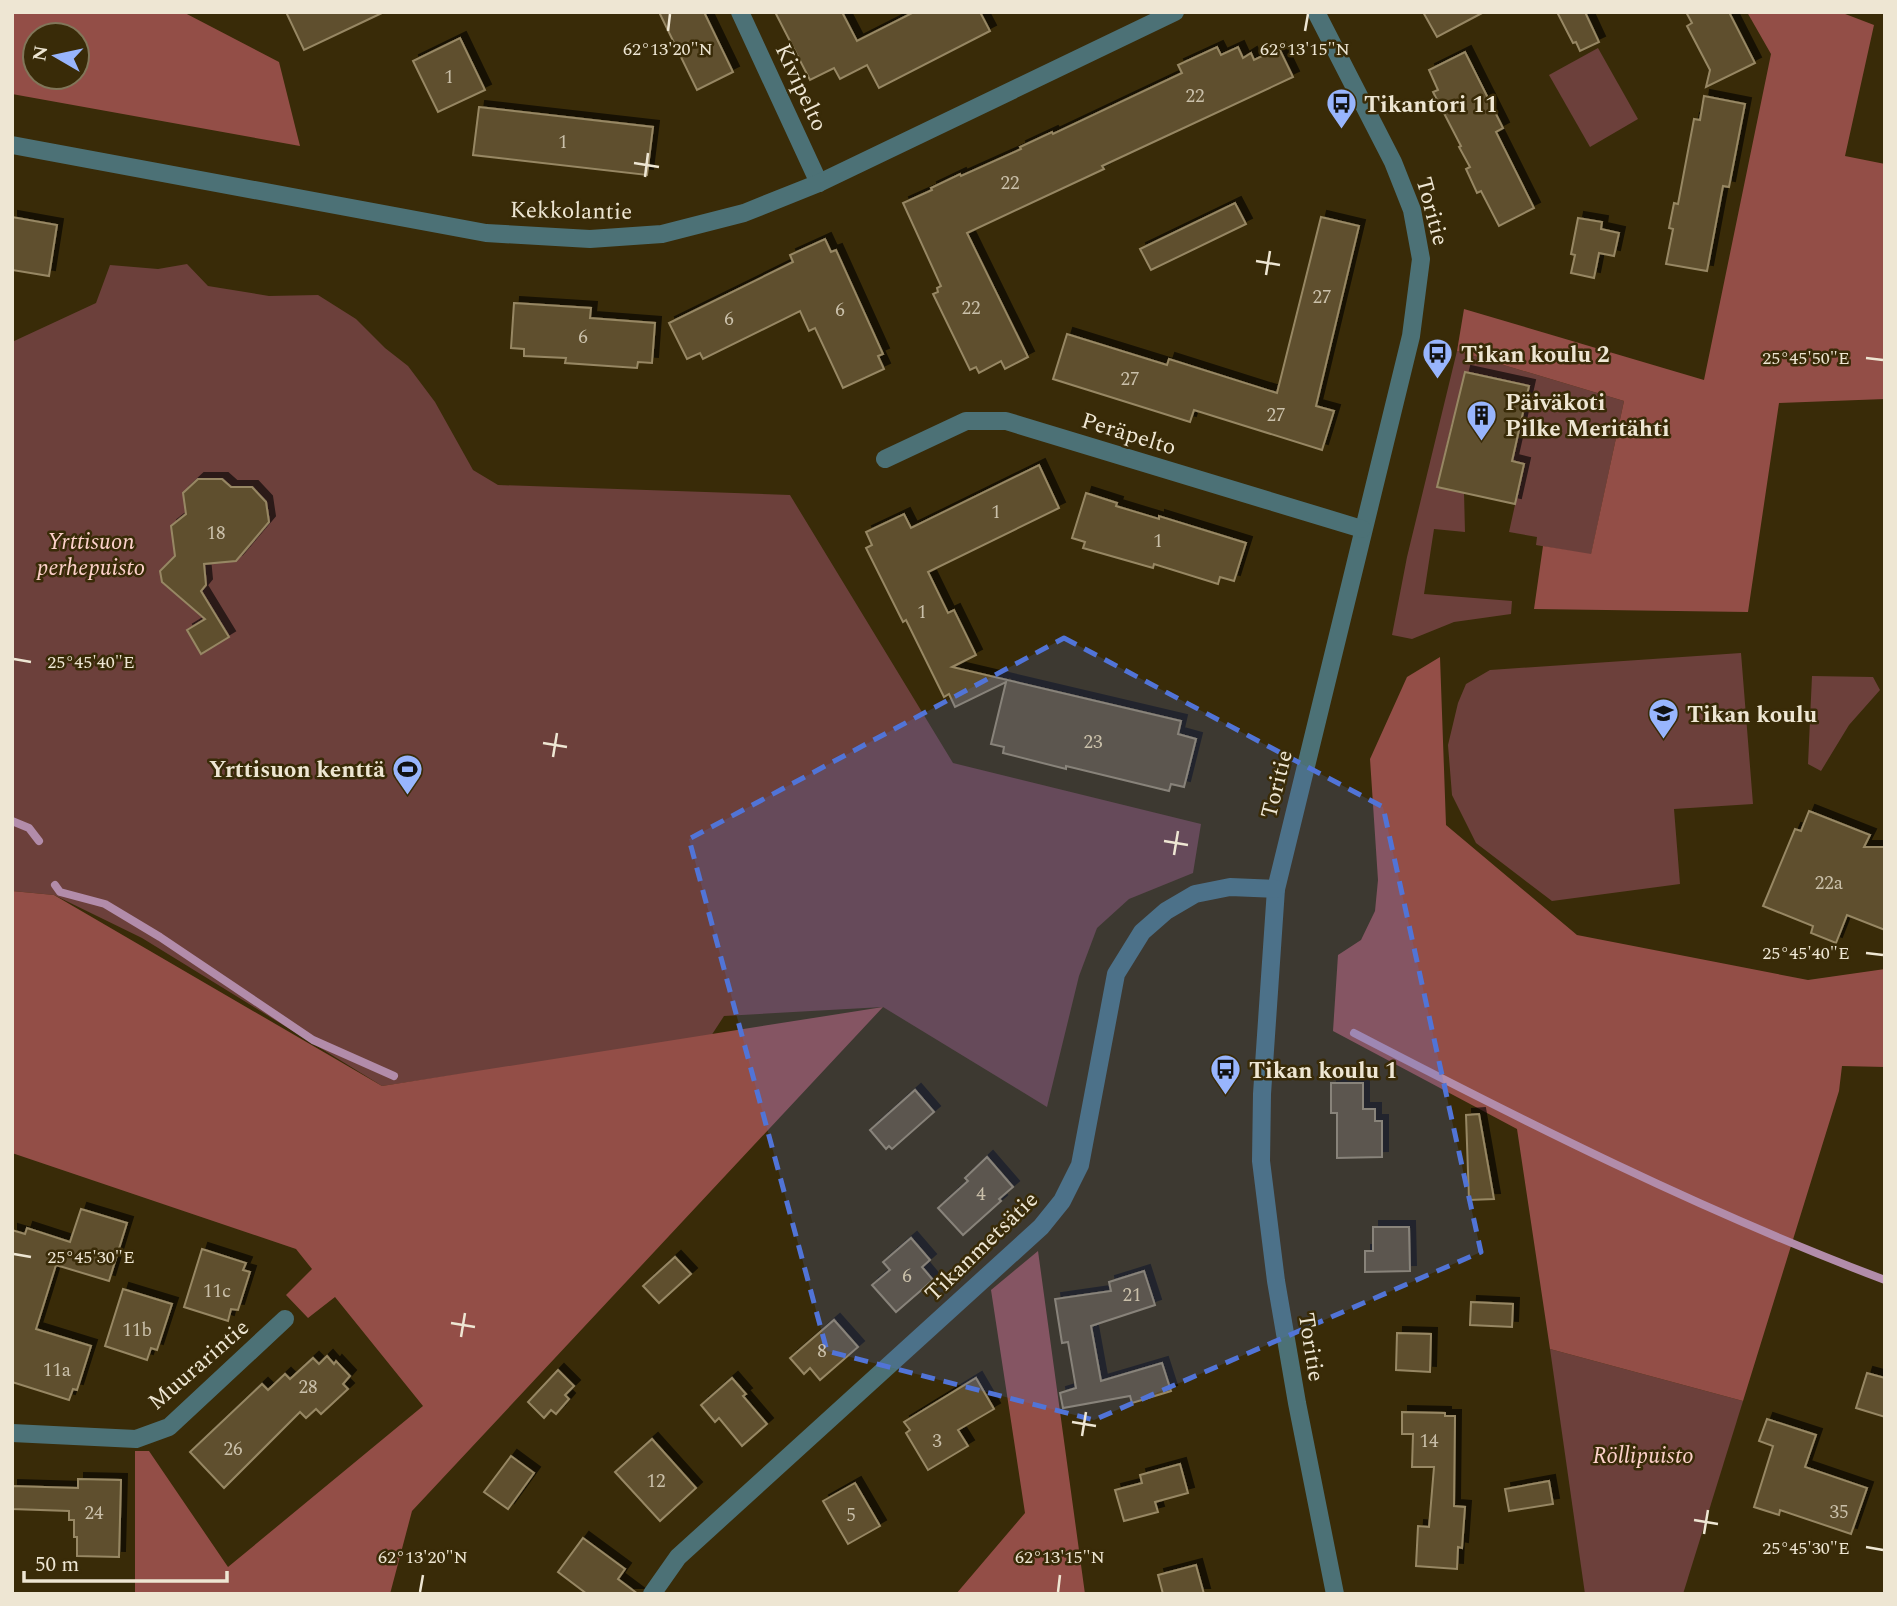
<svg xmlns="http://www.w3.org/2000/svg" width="1897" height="1606" font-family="Spectral,serif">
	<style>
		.green { fill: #6c403b }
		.forest { fill: #934e47; fill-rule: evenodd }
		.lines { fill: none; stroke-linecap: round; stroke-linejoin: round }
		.stream { stroke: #b28caa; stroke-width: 8 }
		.building { fill: #5e502e; stroke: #978764; stroke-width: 2; filter: url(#shadow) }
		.minor { stroke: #4c7176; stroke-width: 18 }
		.marked { fill: #5174d7; fill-opacity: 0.2; stroke: #5174d7; stroke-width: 5; stroke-dasharray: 14 9; stroke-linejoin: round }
		.ticks { fill: none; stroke: #eee6d3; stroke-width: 2.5 }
		.labels { text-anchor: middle; stroke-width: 5; stroke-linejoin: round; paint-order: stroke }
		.number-label { font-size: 19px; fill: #cac0aa }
		.street-label { font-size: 23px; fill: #eee6d3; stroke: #392b08 }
		.poi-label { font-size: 23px; font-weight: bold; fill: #eee6d3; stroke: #392b08; text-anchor: start }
		.park-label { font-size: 23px; font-style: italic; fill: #fdd1cb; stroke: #392b08 }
		.ticks-label { font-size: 18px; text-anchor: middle; fill: #eee6d3; stroke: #392b08; stroke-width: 5; stroke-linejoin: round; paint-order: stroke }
	</style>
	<defs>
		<filter id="shadow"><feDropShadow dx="6" dy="-6" stdDeviation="0" flood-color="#0009"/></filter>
	</defs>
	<rect width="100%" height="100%" fill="#392b08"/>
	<g class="green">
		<polygon points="1598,48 1638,119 1590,147 1549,75"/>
		<polygon points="187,264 208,286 269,296 318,295 356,319 385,348 408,366 435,402 473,470 498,485 790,495 953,763 1201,824 1193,873 1129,899 1097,928 1079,976 1047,1107 883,1007 724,1016 698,1056 462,1074 382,1086 142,938 54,895 12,891 12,342 96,303 110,265 158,269"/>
		<polygon points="1457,351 1624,401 1591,555 1536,545 1537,537 1509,532 1524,464 1512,461 1529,386 1465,372 1459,400 1460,423 1452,422 1437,486 1464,492 1465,532 1434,529 1424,594 1512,601 1511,614 1454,622 1412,639 1392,635 1407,557"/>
		<polygon points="1741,653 1753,804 1674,809 1680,884 1552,901 1476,843 1452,795 1448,745 1458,703 1466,684 1490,670"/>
		<polygon points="1812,676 1873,677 1880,690 1849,725 1821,771 1808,764"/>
		<polygon points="1550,1349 1743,1401 1683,1594 1585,1594"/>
	</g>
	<g class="forest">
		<path d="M12,12H183L279,62L300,146L12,94ZM35,35H77V77H35Z"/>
		<polygon points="1747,12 1840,12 1874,25 1845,156 1885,164 1885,399 1779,403 1748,612 1534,609 1543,546 1591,554 1624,401 1457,351 1464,309 1704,380 1771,54"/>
		<polygon points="1440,657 1446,825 1577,935 1808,980 1885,969 1885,1067 1842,1066 1839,1091 1743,1401 1550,1349 1517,1129 1333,1031 1338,955 1361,940 1375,911 1378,880 1370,759 1407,677"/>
		<polygon points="12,891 54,895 382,1086 883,1007 412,1511 390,1594 135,1594 135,1451 149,1451 228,1567 423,1406 335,1297 308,1318 286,1295 312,1269 296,1249 12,1153"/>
		<polygon points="1038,1251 1085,1594 956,1594 1025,1513 991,1290"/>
	</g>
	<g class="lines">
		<g class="stream">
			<polyline points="12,821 29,828 39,841"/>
			<polyline points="55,885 60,892 105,904 160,937 313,1040 394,1076"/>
			<path d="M1354,1033C1527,1123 1702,1211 1885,1280"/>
		</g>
	</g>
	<g class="building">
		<polygon points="286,12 384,12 304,50"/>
		<polygon points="659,12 704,12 733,72 697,90"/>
		<polygon points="775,12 842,12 857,41 914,12 980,12 990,31 879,88 867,65 840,79 834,68 810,80"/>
		<polygon points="1423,12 1484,12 1437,37"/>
		<polygon points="1557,12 1585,12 1599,42 1580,51 1576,42 1573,43"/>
		<polygon points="1686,12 1729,12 1755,63 1706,87 1710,70 1687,26 1692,23"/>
		<polygon points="460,38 485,90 438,112 413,61"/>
		<polygon points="1217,47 1221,55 1238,47 1243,58 1251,53 1254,60 1279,48 1293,77 1102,166 1104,169 967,233 1028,357 1005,369 1001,361 979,373 976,367 970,370 933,294 938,292 937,288 941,286 903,203 932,190 931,188 960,174 961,176 1021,149 1020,147 1052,132 1053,134 1182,73 1178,65"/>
		<polygon points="1465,52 1503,128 1496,132 1534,208 1499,226 1481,191 1477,193 1466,169 1470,167 1459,147 1461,146 1433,92 1438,90 1429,70"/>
		<polygon points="1704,96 1745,104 1729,187 1723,186 1707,271 1666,264 1673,229 1669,228 1674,203 1678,204 1694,119 1700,120"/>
		<polygon points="479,107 653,127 647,175 473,155"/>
		<polygon points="1235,203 1246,224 1151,270 1140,249"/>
		<polygon points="12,217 57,225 49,276 12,270"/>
		<polygon points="1321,217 1359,226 1316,406 1334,411 1322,450 1194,410 1190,422 1053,379 1067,334 1167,365 1169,359 1277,393"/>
		<polygon points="1578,218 1602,222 1601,229 1619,233 1614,256 1599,253 1594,278 1571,273 1575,255 1571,254"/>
		<polygon points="825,239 831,252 836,250 883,354 878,356 884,369 843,388 815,328 809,331 800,311 703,359 700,353 687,359 669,323 793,262 790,255"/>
		<polygon points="514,303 591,308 590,318 655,323 652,363 638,362 637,368 565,363 566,358 524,356 524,349 511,348"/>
		<polygon points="1465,372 1529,386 1512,461 1524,464 1515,504 1437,487"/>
		<polygon points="1039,465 1059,508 928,572 948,613 954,610 976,655 952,667 1181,721 1178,734 1196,739 1184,787 1171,784 1169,791 1066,766 1066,769 1003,753 1004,747 991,744 1006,682 955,707 949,694 944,697 906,620 903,622 866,548 872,545 866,532 904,514 911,528"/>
		<polygon points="198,479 222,479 231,487 252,487 266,502 269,522 236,561 204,564 206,585 201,591 229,637 201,654 187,630 205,619 162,582 160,571 175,556 171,526 186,514 183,493"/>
		<polygon points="1086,493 1117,503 1116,506 1159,519 1159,516 1246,543 1234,581 1220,577 1218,584 1154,564 1153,568 1083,548 1085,542 1072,538"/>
		<polygon points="1809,811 1870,835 1864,847 1885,847 1885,930 1847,915 1836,943 1811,933 1813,926 1763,906 1795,829 1801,831"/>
		<polygon points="1331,1083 1363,1083 1363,1109 1375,1109 1375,1121 1382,1121 1382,1157 1337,1158 1337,1113 1331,1113"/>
		<polygon points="915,1090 934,1112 892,1149 889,1146 886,1149 870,1130"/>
		<polygon points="1479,1114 1494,1199 1469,1200 1466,1115"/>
		<polygon points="987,1157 1013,1187 999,1199 1001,1201 963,1235 938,1208 968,1181 965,1178"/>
		<polygon points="81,1209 127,1223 109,1281 56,1265 36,1329 91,1346 77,1390 73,1389 69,1400 12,1382 12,1230 25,1234 27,1228 70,1242"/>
		<polygon points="1373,1227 1409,1227 1410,1271 1365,1272 1365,1251 1373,1251"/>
		<polygon points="911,1238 930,1260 922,1267 933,1280 896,1312 872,1285 890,1270 883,1262"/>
		<polygon points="202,1249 246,1263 243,1270 250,1272 238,1310 231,1309 228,1321 184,1307"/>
		<polygon points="675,1257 691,1274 659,1303 643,1286"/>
		<polygon points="1144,1271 1155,1305 1091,1326 1101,1381 1162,1363 1171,1391 1132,1403 1130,1396 1063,1408 1060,1393 1076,1388 1068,1342 1062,1343 1055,1299 1111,1291 1109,1282"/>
		<polygon points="123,1289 172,1304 157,1350 151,1348 147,1360 105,1346"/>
		<polygon points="1471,1302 1513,1304 1512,1327 1470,1325"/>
		<polygon points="834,1320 858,1347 820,1380 810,1368 804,1374 790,1358"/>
		<polygon points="1397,1333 1431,1334 1430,1372 1396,1370"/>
		<polygon points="327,1356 334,1364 336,1361 350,1376 343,1384 348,1389 321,1414 316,1409 306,1418 300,1412 224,1488 190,1452 262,1384 268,1390 285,1374 290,1379 313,1358 319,1364"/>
		<polygon points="558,1370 574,1386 565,1395 569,1399 556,1414 551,1410 544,1418 528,1402"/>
		<polygon points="1867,1373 1885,1378 1885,1417 1856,1408"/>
		<polygon points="732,1378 746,1394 743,1396 767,1424 742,1446 719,1418 715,1422 701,1405"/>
		<polygon points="976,1378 994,1409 958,1430 968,1446 928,1470 906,1433 910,1430 904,1422"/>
		<polygon points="1402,1412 1445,1413 1445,1416 1455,1416 1454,1506 1465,1507 1462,1548 1458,1547 1457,1569 1416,1566 1418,1526 1429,1527 1434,1467 1412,1467 1413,1434 1402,1434"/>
		<polygon points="1767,1419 1816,1435 1805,1467 1867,1488 1851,1534 1780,1510 1779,1515 1754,1507 1773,1446 1759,1441"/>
		<polygon points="652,1439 696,1488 660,1521 615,1472"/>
		<polygon points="511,1456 534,1473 508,1509 484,1492"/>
		<polygon points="1180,1464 1188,1493 1155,1502 1158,1512 1124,1521 1115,1490 1142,1483 1140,1475"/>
		<polygon points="78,1479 121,1480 119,1557 77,1556 77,1537 74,1537 74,1520 69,1520 69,1511 12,1509 12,1486 78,1488"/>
		<polygon points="1549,1481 1553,1504 1509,1511 1505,1489"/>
		<polygon points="855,1483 880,1526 848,1544 823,1501"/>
		<polygon points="583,1538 625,1569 618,1579 638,1594 587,1594 558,1572"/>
		<polygon points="1196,1565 1204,1594 1163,1594 1158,1575"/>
	</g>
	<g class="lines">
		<g class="minor">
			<polyline points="740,12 819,183"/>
			<polyline points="1316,12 1393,162 1412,210 1421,259 1411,336 1276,889 1262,1094 1261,1161 1276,1281 1297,1403 1335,1594"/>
			<polyline points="12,145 486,233 590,239 662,234 744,213 819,183 1175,12"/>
			<polyline points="885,459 966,421 1006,421 1362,529"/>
			<polyline points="12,1433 136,1439 169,1427 285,1319"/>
			<polyline points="652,1594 678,1557 1041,1227 1062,1201 1080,1165 1116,974 1142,932 1166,911 1195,894 1230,887 1276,889"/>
		</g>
	</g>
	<path class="marked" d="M1064,638L1383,807L1481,1252L1094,1420L827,1351L689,839Z"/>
	<path class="ticks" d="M668,31L670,14M1305,31L1308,14M634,163L659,167M645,177L648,153M1256,261L1280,265M1266,275L1270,251M1866,358L1883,360M14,659L31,662M543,743L567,747M553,757L557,733M1164,841L1188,845M1174,855L1178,831M1866,953L1883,955M14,1254L31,1257M451,1323L475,1327M461,1337L465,1313M1072,1422L1096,1426M1082,1436L1086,1412M1694,1520L1718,1524M1704,1534L1708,1510M1866,1547L1883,1550M420,1592L423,1575M1058,1592L1060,1575"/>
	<defs>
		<symbol id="bus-pin" viewBox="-11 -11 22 30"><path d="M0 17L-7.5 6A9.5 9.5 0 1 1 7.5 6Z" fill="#98b5fd" stroke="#392b08"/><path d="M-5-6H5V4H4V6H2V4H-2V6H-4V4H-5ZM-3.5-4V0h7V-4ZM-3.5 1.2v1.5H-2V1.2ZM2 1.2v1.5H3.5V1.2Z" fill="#111"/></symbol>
		<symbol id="building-pin" viewBox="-11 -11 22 30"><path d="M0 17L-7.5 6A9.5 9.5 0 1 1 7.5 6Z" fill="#98b5fd" stroke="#392b08"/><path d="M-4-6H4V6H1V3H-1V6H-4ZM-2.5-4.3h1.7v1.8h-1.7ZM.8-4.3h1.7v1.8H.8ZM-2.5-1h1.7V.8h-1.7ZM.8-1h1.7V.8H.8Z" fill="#111"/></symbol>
		<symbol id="school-pin" viewBox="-11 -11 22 30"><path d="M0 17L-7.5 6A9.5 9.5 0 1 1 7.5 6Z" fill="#98b5fd" stroke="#392b08"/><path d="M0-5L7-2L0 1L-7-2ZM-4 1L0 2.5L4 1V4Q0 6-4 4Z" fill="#111"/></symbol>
		<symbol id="stadium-pin" viewBox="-11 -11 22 30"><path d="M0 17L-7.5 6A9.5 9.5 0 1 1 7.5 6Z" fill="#98b5fd" stroke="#392b08"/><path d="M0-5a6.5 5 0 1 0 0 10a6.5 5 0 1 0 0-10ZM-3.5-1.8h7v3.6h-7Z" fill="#111"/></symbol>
	</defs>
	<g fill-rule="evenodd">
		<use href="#bus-pin" x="1324" y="86" width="35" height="47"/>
		<use href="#bus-pin" x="1420" y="336" width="35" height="47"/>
		<use href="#building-pin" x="1464" y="398" width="35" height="47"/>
		<use href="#school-pin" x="1646" y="696" width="35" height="47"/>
		<use href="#stadium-pin" x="390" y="752" width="35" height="47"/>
		<use href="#bus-pin" x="1208" y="1052" width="35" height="47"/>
	</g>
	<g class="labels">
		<g class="number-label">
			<text x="449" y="83">1</text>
			<text x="1195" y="102">22</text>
			<text x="563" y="148">1</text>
			<text x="1010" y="189">22</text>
			<text x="1322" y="303">27</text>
			<text x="971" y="314">22</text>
			<text x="840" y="316">6</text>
			<text x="729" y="325">6</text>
			<text x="583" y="343">6</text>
			<text x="1130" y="385">27</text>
			<text x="1276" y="421">27</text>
			<text x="996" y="518">1</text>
			<text x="216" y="539">18</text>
			<text x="1158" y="547">1</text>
			<text x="922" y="618">1</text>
			<text x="1093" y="748">23</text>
			<text x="1829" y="889">22a</text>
			<text x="981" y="1200">4</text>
			<text x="907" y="1282">6</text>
			<text x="217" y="1297">11c</text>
			<text x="1132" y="1301">21</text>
			<text x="137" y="1336">11b</text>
			<text x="822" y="1357">8</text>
			<text x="57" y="1376">11a</text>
			<text x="308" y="1393">28</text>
			<text x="937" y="1447">3</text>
			<text x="1429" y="1447">14</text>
			<text x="233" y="1455">26</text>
			<text x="656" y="1487">12</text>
			<text x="1839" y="1518">35</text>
			<text x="94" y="1519">24</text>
			<text x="851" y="1521">5</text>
		</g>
		<g class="street-label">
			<text transform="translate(802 87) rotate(65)" y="8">Kivipelto</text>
			<text transform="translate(571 210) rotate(1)" y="8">Kekkolantie</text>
			<text transform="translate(1433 211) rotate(75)" y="8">Toritie</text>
			<text transform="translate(1129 433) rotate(17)" y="8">Peräpelto</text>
			<text transform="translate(1276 784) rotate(-76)" y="8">Toritie</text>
			<text transform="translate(981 1246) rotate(-44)" y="8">Tikanmetsätie</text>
			<text transform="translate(1312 1347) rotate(81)" y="8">Toritie</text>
			<text transform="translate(198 1364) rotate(-41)" y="8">Muurarintie</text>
		</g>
		<g class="poi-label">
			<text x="1364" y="112">Tikantori 11</text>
			<text x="1461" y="362">Tikan koulu 2</text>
			<text x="1505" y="410">Päiväkoti<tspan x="1505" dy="26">Pilke Meritähti</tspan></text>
			<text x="1687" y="722">Tikan koulu</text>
			<text x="385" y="777" text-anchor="end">Yrttisuon kenttä</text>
			<text x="1249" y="1078">Tikan koulu 1</text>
		</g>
		<g class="park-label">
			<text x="91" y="549">Yrttisuon<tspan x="91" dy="26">perhepuisto</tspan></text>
			<text x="1643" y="1463">Röllipuisto</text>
		</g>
	</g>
	<g class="ticks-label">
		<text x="668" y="55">62°13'20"N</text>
		<text x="1305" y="55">62°13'15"N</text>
		<text x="1806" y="364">25°45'50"E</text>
		<text x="91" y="668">25°45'40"E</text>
		<text x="1806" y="959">25°45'40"E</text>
		<text x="91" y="1263">25°45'30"E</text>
		<text x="1806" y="1554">25°45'30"E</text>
		<text x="423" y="1563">62°13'20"N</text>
		<text x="1060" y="1563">62°13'15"N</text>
	</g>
	<rect width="1897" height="1606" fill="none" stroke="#eee6d3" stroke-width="28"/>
	<g transform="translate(56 56) rotate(279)"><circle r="33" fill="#392b08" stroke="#817659" stroke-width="2"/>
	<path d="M0-5L12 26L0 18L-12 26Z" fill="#98b5fd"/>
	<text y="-10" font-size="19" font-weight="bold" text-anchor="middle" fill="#eee6d3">N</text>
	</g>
	<path d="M24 1571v10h203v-10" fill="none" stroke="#eee6d3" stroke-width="3.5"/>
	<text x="35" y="1571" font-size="21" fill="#eee6d3" stroke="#392b08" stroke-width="5" paint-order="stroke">50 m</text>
</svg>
